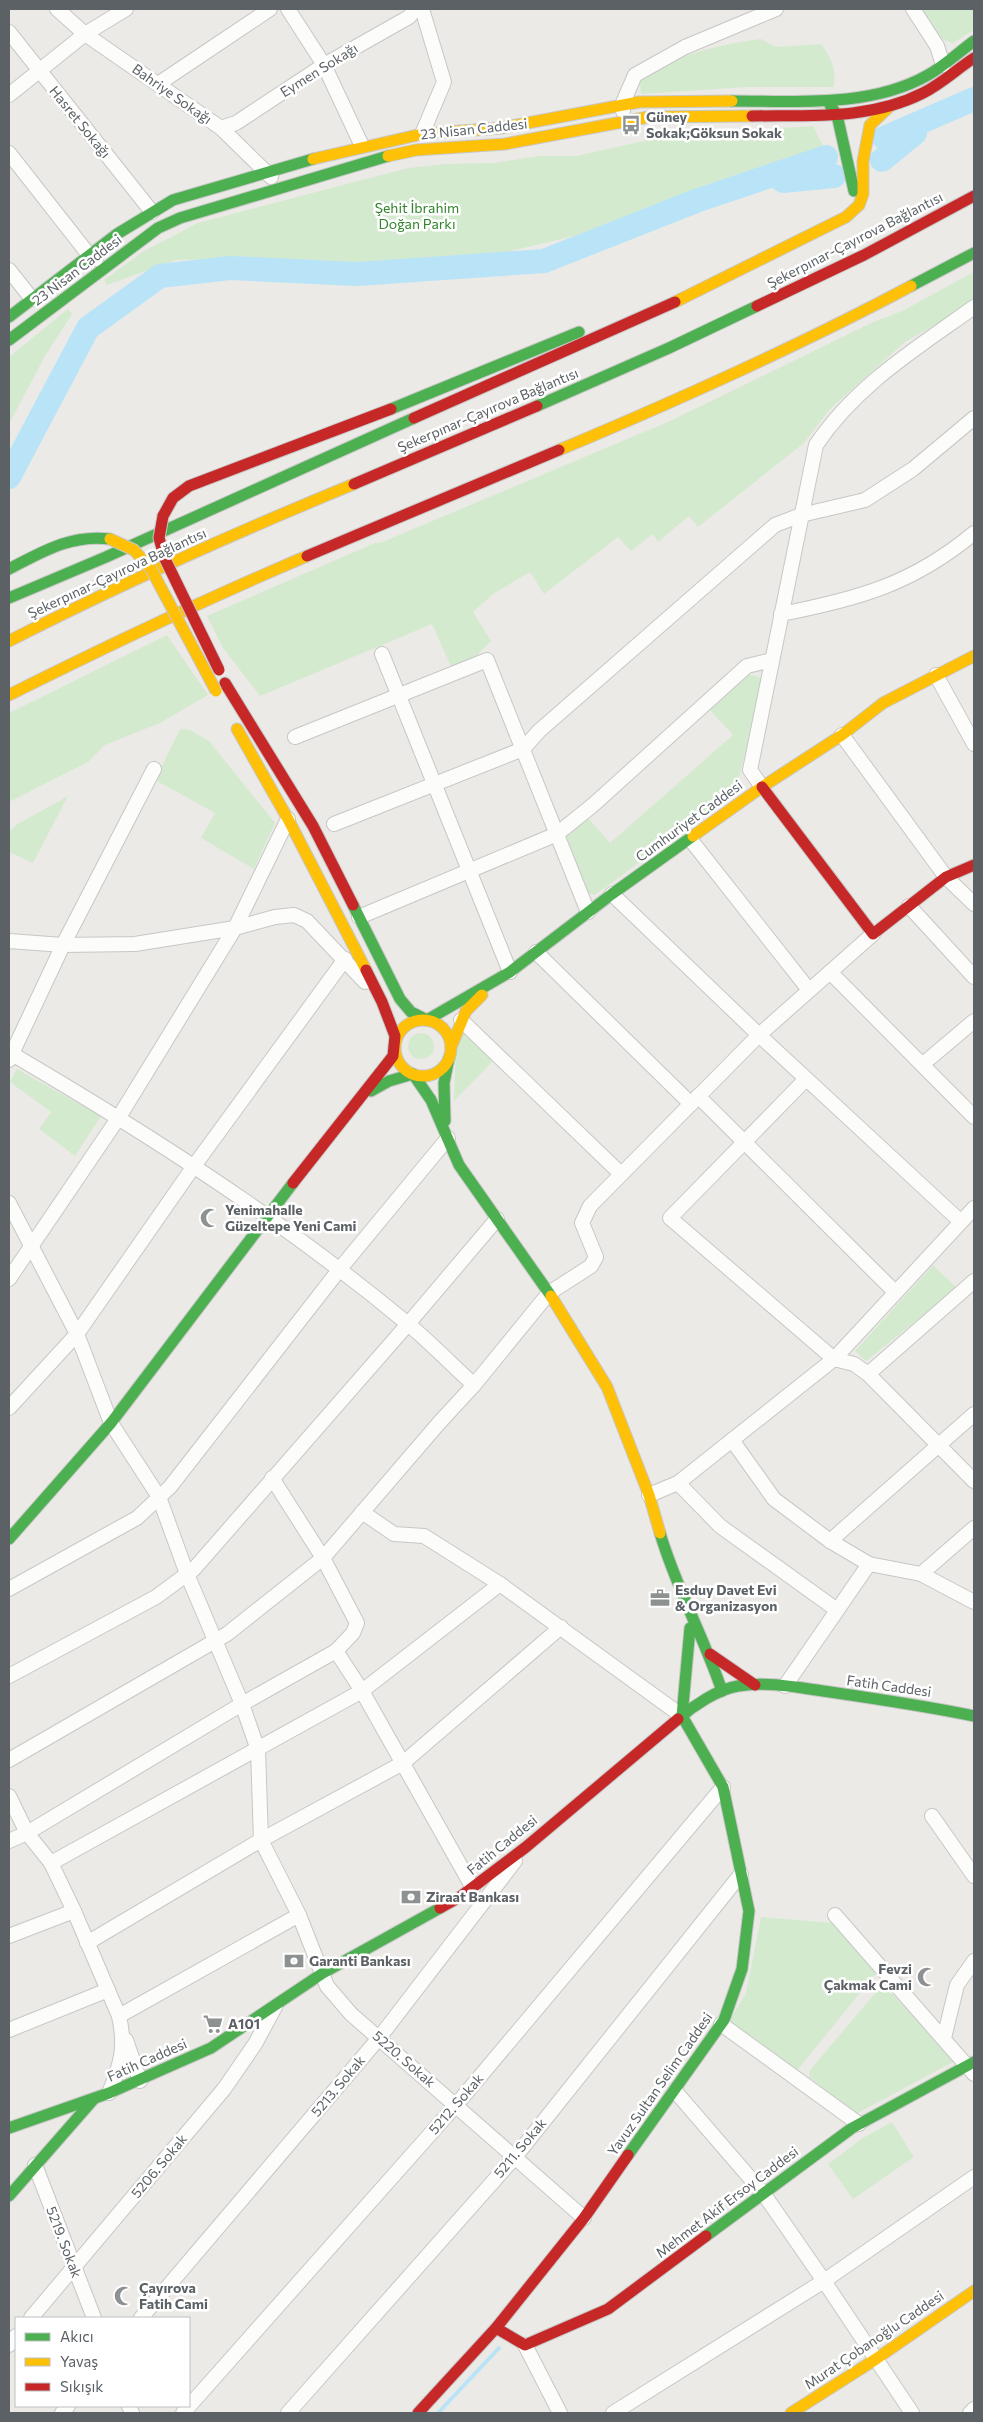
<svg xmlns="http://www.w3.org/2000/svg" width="983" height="2422" font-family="Commissioner,sans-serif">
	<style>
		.green { fill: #d4eacf }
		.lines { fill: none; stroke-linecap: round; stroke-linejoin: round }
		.stream { stroke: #b9e4f8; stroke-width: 4 }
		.river { stroke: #b9e4f8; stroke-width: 24 }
		.street-casing { stroke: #c7c7c6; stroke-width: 16 }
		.fast-casing { stroke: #c7c7c7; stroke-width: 13 }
		.slow-casing { stroke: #c7c7c7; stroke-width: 13 }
		.jam-casing { stroke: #c7c7c7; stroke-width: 13 }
		.street { stroke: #fcfcfb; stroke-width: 14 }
		.fast { stroke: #4caf50; stroke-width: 11 }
		.slow { stroke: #ffc107; stroke-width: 11 }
		.jam { stroke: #c62828; stroke-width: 11 }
		.slow-bridge-casing { stroke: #c7c7c7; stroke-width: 13; stroke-linecap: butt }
		.jam-bridge-casing { stroke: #c7c7c7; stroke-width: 13; stroke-linecap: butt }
		.slow-bridge { stroke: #ffc107; stroke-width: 11 }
		.jam-bridge { stroke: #c62828; stroke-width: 11 }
		.labels { text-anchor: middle; stroke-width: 5; stroke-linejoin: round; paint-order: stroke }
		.street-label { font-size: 14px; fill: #5b6165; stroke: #fff }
		.poi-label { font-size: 14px; font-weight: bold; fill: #5b6165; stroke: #fff; text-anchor: start }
		.park-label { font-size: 14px; fill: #30842b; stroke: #fff }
	</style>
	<rect width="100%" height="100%" fill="#eceae6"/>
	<g class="green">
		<polygon points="921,9 974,9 974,30 953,43 941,39"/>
		<path d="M761,39L776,47L821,44C832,59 836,69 834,87H748L641,94L640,82C669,55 722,44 761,39Z"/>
		<polygon points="813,126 825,149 726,182 619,225 499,254 398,267 295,267 224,259 176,260 107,285 104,280 144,251 198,223 408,168 446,164 493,163 540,156 576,156 671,135"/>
		<polygon points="974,272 974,302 905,342 830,409 804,443 698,527 689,516 658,542 653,534 631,551 618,537 544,594 530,572 493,594 473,612 491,641 475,657 452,669 432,624 260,696 223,648 207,616 375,543 380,543 670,421 871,323 902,311"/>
		<polygon points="68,309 72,314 45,356 9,424 9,357"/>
		<polygon points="167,635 208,695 160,723 105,745 88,762 9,802 9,713"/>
		<polygon points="748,674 762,678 740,775 724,800 595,895 588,893 566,836 588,818 610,843 733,735 709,709"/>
		<polygon points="180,729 190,730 209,741 275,823 254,869 201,838 215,813 155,780"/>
		<polygon points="68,796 33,863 9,852 9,832 16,825"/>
		<polygon points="465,1032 494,1060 454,1101 456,1046"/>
		<circle cx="421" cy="1046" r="13"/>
		<polygon points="17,1069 101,1116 75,1156 39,1129 51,1112 10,1082"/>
		<polygon points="933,1265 957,1288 866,1361 855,1351"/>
		<polygon points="761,1917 833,1923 876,1973 796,2072 728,2023 746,1993"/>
		<polygon points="883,1984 955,2061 856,2114 809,2077 810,2070"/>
		<polygon points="892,2122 914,2157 853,2199 828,2164 863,2138"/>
	</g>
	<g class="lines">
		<polyline class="stream" points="438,2413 499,2348"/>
		<g class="river">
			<polyline points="884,138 974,99"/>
			<polyline points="882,160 915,133"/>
			<polyline points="783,181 834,176"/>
			<polyline points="9,477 88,328 160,276 230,268 357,274 544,261 696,201 826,157"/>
		</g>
		<defs>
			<g id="street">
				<polyline points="57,9 85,34 221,128 271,177"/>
				<polyline points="288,9 324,65 362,146"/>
				<polyline points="913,9 937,46 943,65"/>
				<polyline points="9,32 152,212"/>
				<polyline points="158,84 270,9"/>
				<polyline points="9,95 85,34 126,9"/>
				<polyline points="623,111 622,105 635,75 685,47 776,9"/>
				<polyline points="221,128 236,123 324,65 409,17 415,9"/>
				<polyline points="422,134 444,82 422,9"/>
				<polyline points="9,153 89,255 96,259"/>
				<polyline points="9,270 32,299"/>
				<path d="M781,614C858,599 913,584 974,533"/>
				<polyline points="382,654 510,972"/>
				<polyline points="936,675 974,744"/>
				<polyline points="842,735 946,877 974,904"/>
				<polyline points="295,737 487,660 588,912"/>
				<path d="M762,787L750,770L816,445C856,385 917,348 974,307"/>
				<polyline points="334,824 523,749 539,731 775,525 801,515 865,500 913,469 974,418"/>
				<polyline points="690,839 809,990"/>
				<polyline points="612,894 759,1035 960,1221"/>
				<polyline points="909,906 974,977"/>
				<polyline points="359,917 557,834 593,805 747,666 772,660"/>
				<polyline points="9,941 63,945 135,944 235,928 275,917 294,915 307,921 365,982"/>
				<polyline points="536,952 691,1104"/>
				<polyline points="830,972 974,1117"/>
				<polyline points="461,1020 621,1174"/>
				<path d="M12,1054C150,1135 284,1221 408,1324C431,1343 452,1365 474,1385"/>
				<polyline points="9,1060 63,945 154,769"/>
				<polyline points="923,1064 974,1021"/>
				<polyline points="806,1079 670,1218 834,1359 854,1364 868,1374 974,1481"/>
				<polyline points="698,1096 895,1292"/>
				<polyline points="9,1203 77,1334 111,1423 159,1497 187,1574 242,1704 258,1750 261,1840 299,1915 327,1986 351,2014 584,2218"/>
				<polyline points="9,1279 119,1117 235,928 288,819"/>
				<polyline points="868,1374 974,1281"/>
				<polyline points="9,1408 77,1334 194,1166 345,959"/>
				<polyline points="732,1440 774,1499 830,1541 869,1564 921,1574 974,1602"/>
				<polyline points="272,1478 323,1558 357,1623 353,1633 336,1651 362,1691 473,1888"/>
				<polyline points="678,1483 720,1526 837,1610"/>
				<polyline points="649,1495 678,1483 834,1359 974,1208"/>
				<polyline points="362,1512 394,1534 424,1536 500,1584 682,1716"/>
				<polyline points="830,1541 974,1414"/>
				<polyline points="921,1574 974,1528"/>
				<polyline points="9,1589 137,1518 170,1487 339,1270 448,1138"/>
				<polyline points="9,1676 156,1597 194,1569 408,1324 497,1219"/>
				<polyline points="785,1686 869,1564"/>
				<polyline points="9,1760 227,1634 323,1558 439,1423 474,1385 549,1293 591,1266 596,1257 582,1223 590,1206 759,1035 873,934"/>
				<path d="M9,1796L27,1833L51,1863L74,1911L119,2016C126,2047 121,2064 109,2093"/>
				<polyline points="932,1816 974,1876"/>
				<polyline points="9,1841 27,1833 242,1704 336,1651"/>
				<polyline points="51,1863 362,1691 500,1584"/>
				<polyline points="835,1915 974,2074"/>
				<polyline points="9,1936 74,1911"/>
				<polyline points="87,1943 261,1840 403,1763 561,1627"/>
				<polyline points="119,2016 299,1915"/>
				<polyline points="721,2024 859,2124"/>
				<polyline points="9,2030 108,1990"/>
				<polyline points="944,2038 957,1985 974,1961"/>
				<polyline points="126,2040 140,2081"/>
				<polyline points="675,2091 763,2193 824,2281 912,2413"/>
				<polyline points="35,2165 94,2318"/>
				<polyline points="31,2318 224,2089 255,2044 275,2007"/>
				<polyline points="141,2318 379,2038 515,1861"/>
				<polyline points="9,2345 16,2336"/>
				<polyline points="525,2345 560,2413"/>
				<polyline points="129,2406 132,2413"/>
				<polyline points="62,2413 68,2406"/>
				<polyline points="183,2413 456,2105 723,1787"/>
				<polyline points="288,2413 515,2157 741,1874"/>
				<polyline points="613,2413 824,2281 974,2177"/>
				<polyline points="970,2413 974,2409"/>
			</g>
			<g id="fast">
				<path d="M732,101C796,101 870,108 928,75C944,66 959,52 974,41"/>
				<polyline points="830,105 837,115 854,191"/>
				<polyline points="911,286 974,253"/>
				<polyline points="9,317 117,234 173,200 313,159"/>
				<polyline points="9,340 158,228 180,218 388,156"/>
				<polyline points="537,406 669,348 757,306"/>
				<polyline points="391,409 579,332"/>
				<path d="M9,569C42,552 71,534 110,539"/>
				<polyline points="9,598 106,557 414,418"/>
				<polyline points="353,905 400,999 411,1012 427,1020 510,972 612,894 693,836"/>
				<polyline points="371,1091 389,1081 413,1074 431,1100 459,1165 551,1296"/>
				<polyline points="445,1121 444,1083 449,1058"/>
				<path d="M660,1533C676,1588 704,1637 722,1691"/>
				<polyline points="9,1539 111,1423 293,1183"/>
				<polyline points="682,1716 690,1628"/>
				<path d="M678,1719C693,1706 718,1689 738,1686C768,1681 800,1688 830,1692C878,1699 926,1706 974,1716"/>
				<polyline points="9,2128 109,2093 211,2048 323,1973 440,1908"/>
				<polyline points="628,2155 724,2020 742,1969 749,1911 723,1787 682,1716"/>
				<polyline points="9,2196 93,2100"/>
				<polyline points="706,2236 852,2128 974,2062"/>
			</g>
			<g id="slow">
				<polyline points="388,156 416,150 505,144 649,117 752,116"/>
				<polyline points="313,159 422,134 501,128 639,102 732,101"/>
				<polyline points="675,302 846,217 859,205 863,194 863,161 870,125 890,106"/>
				<path d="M559,450C678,400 797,347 911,286"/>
				<path d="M9,641C121,584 237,532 354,484"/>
				<path d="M9,695C107,646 206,599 307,556"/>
				<polyline points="237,729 288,819 366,970"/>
				<polyline points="693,836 762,787 842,735 883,703 974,656"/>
				<circle cx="423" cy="1048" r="28"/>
				<polyline points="451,1047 466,1011 482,995"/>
				<polyline points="551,1296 607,1387 649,1495 660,1533"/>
				<polyline points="791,2413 876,2359 974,2291"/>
			</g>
			<g id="jam">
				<path d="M752,116C810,115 870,120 923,93C941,84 957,69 974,58"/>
				<polyline points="757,306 864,255 974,196"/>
				<polyline points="414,418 675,302"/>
				<polyline points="354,484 537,406"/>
				<polyline points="163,516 173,498 189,486 391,409"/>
				<polyline points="307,556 559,450"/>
				<polyline points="225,683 313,826 353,905"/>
				<polyline points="762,787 873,934 946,877 974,865"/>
				<polyline points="293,1183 393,1056 395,1036 382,1002 366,970"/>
				<polyline points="710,1654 755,1685"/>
				<polyline points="440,1908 460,1897 526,1847 678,1719"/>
				<polyline points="496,2328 525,2345 608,2309 706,2236"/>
				<polyline points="418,2413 496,2328 584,2218 628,2155"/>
			</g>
		</defs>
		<use href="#street" class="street-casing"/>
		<use href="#fast" class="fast-casing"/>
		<use href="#slow" class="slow-casing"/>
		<use href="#jam" class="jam-casing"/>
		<use href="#street" class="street"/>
		<use href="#fast" class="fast"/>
		<use href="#slow" class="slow"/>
		<use href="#jam" class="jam"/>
		<defs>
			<polyline id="slow-bridge" points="110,539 134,550 151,569 216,691"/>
			<polyline id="jam-bridge" points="163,516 159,538 165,559 219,670"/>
		</defs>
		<use href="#slow-bridge" class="slow-bridge-casing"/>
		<use href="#jam-bridge" class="jam-bridge-casing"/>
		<use href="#slow-bridge" class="slow-bridge"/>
		<use href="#jam-bridge" class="jam-bridge"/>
	</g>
	<defs>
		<symbol id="bus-bare" viewBox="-9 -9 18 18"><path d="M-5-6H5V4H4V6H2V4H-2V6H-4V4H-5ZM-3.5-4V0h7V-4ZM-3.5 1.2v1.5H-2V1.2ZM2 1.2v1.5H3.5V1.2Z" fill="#8e9192" stroke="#fff" stroke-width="2.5" paint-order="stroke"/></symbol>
		<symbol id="mosque-bare" viewBox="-9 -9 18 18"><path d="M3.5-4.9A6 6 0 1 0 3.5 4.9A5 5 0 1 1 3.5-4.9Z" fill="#8e9192" stroke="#fff" stroke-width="2.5" paint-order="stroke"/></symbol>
		<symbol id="office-bare" viewBox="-9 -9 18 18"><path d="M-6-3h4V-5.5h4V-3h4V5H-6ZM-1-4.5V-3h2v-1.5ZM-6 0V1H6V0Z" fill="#8e9192" stroke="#fff" stroke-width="2.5" paint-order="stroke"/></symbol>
		<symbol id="bank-bare" viewBox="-9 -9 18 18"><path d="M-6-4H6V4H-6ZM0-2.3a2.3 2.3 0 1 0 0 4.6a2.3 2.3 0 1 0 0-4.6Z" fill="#8e9192" stroke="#fff" stroke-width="2.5" paint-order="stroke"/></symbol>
		<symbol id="supermarket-bare" viewBox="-9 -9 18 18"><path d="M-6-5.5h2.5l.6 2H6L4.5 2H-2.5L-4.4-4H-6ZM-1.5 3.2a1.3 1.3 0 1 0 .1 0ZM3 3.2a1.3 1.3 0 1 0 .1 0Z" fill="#8e9192" stroke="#fff" stroke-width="2.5" paint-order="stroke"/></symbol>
	</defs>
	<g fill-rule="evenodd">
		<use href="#bus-bare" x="617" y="111" width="28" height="28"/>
		<use href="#mosque-bare" x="196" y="1204" width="28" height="28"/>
		<use href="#office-bare" x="646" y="1584" width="28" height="28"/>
		<use href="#bank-bare" x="397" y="1883" width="28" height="28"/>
		<use href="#bank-bare" x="280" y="1947" width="28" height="28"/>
		<use href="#mosque-bare" x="913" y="1963" width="28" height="28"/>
		<use href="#supermarket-bare" x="199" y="2010" width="28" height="28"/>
		<use href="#mosque-bare" x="110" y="2282" width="28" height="28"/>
	</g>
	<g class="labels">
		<g class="street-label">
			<text transform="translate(319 70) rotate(-32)" y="5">Eymen Sokağı</text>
			<text transform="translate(172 94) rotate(35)" y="5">Bahriye Sokağı</text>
			<text transform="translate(80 122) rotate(51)" y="5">Hasret Sokağı</text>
			<text transform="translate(474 129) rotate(-6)" y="5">23 Nisan Caddesi</text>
			<text transform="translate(855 240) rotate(-27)" y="5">Şekerpınar-Çayırova Bağlantısı</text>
			<text transform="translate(77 270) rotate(-37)" y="5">23 Nisan Caddesi</text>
			<text transform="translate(488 410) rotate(-23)" y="5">Şekerpınar-Çayırova Bağlantısı</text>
			<text transform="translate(117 573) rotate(-25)" y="5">Şekerpınar-Çayırova Bağlantısı</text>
			<text transform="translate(689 821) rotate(-36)" y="5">Cumhuriyet Caddesi</text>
			<text transform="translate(889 1686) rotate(8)" y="5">Fatih Caddesi</text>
			<text transform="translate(502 1845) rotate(-39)" y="5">Fatih Caddesi</text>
			<text transform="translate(404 2059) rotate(41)" y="5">5220. Sokak</text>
			<text transform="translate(147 2060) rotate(-24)" y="5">Fatih Caddesi</text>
			<text transform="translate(660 2084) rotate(-55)" y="5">Yavuz Sultan Selim Caddesi</text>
			<text transform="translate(338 2086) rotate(-50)" y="5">5213. Sokak</text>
			<text transform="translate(456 2104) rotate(-49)" y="5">5212. Sokak</text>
			<text transform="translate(520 2148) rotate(-50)" y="5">5211. Sokak</text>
			<text transform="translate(159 2166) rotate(-50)" y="5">5206. Sokak</text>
			<text transform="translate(727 2202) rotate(-37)" y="5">Mehmet Akif Ersoy Caddesi</text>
			<text transform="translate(64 2242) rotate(69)" y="5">5219. Sokak</text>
			<text transform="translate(874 2340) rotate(-34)" y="5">Murat Çobanoğlu Caddesi</text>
		</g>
		<g class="poi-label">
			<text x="646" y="122">Güney<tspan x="646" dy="16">Sokak;Göksun Sokak</tspan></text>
			<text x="225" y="1215">Yenimahalle<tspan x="225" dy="16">Güzeltepe Yeni Cami</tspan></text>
			<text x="675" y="1595">Esduy Davet Evi<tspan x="675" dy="16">&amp; Organizasyon</tspan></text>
			<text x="426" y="1902">Ziraat Bankası</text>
			<text x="309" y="1966">Garanti Bankası</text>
			<text x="912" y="1974" text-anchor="end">Fevzi<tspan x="912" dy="16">Çakmak Cami</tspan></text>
			<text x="228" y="2029">A101</text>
			<text x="139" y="2293">Çayırova<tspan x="139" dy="16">Fatih Cami</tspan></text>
		</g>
		<g class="park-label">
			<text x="417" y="213">Şehit İbrahim<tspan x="417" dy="16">Doğan Parkı</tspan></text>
		</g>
	</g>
	<rect width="983" height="2422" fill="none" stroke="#5b6165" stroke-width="20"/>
	<rect x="15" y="2317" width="175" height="90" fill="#ffffff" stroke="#bdc0c1"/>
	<rect x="25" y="2333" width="25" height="8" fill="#4caf50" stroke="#bdc0c1"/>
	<text x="60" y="2342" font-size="15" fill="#5b6165">Akıcı</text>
	<rect x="25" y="2358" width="25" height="8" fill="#ffc107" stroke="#bdc0c1"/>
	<text x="60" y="2367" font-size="15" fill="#5b6165">Yavaş</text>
	<rect x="25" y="2383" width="25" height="8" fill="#c62828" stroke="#bdc0c1"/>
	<text x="60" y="2392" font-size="15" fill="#5b6165">Sıkışık</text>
</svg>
